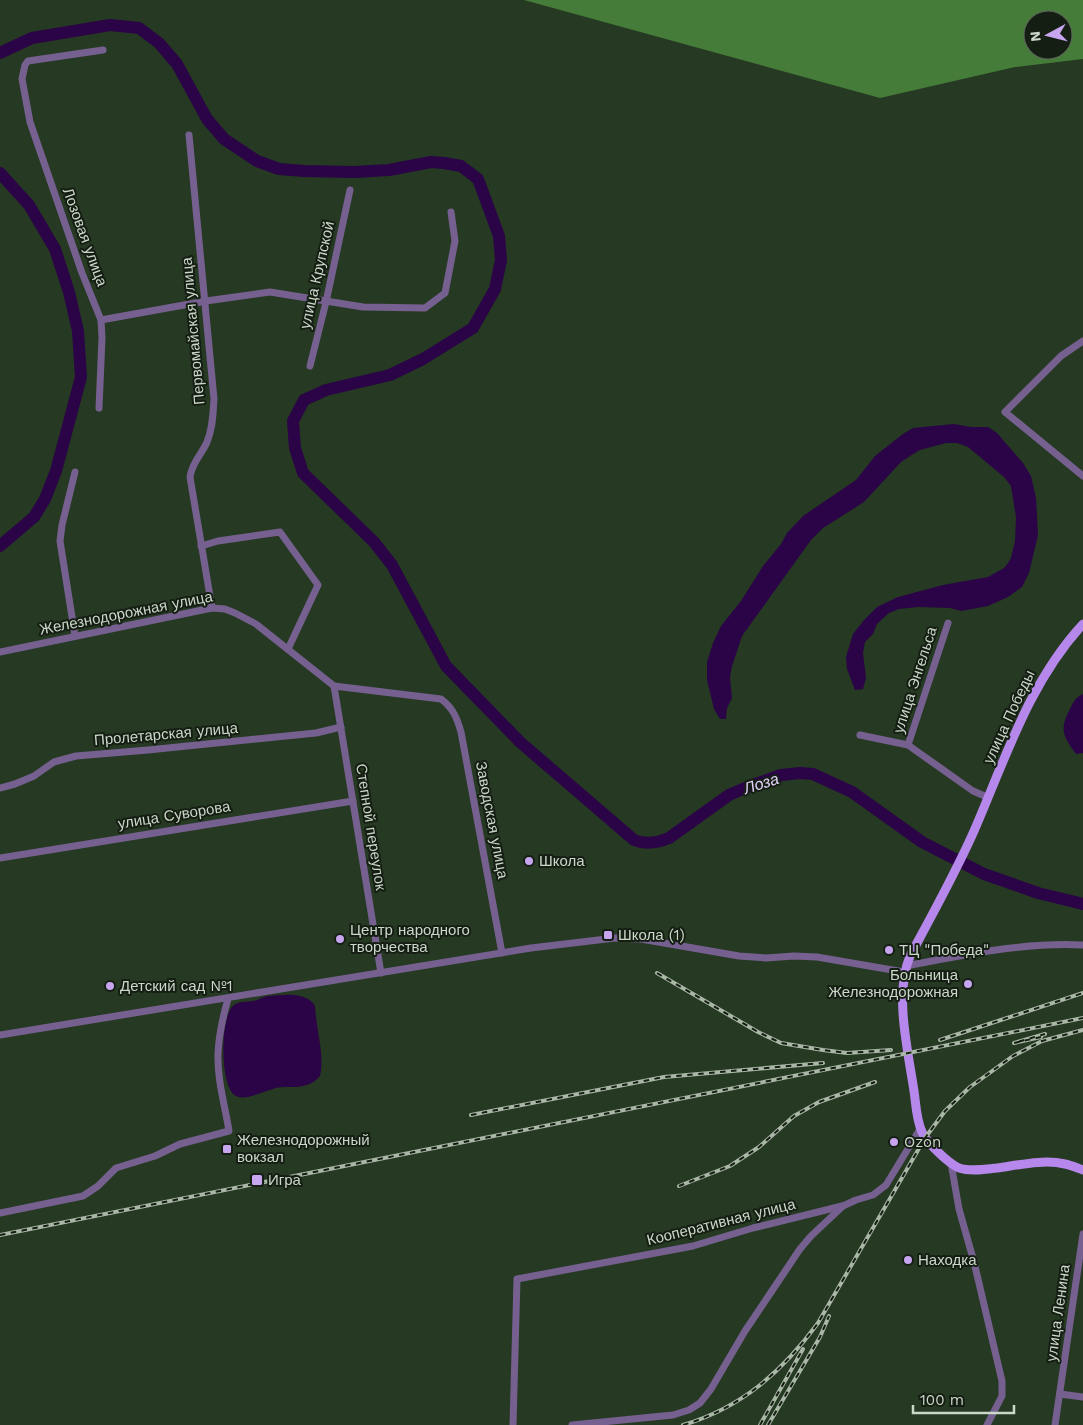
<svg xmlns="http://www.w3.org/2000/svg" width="1083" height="1425" font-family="'Work Sans',sans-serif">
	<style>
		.forest { fill: #467c39; fill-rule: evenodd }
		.water { fill: #2a0447 }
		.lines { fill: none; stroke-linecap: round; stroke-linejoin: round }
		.river { stroke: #2a0447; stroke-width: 12 }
		.minor { stroke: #756090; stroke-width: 7 }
		.major { stroke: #b688eb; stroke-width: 9 }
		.rail-casing { stroke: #a9b7a6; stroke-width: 4 }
		.rail { stroke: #151e13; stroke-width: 2; stroke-dasharray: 5.5; stroke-linecap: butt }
		.poi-dot { fill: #c7a6ef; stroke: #151e13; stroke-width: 2 }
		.labels { text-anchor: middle; stroke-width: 4; stroke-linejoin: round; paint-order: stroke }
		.street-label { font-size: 15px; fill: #cbd7c8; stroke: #151e13 }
		.poi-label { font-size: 15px; fill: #cbd7c8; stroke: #151e13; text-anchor: start }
		.water-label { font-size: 16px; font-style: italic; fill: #e2d1f9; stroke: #151e13 }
	</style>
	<rect width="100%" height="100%" fill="#263922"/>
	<path class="forest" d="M524,0H1083V59L1015,67L880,98ZM1033,20H1063V50H1033Z"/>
	<g class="water">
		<polygon points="954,424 971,427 988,427 997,433 1023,463 1031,476 1036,498 1038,535 1029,573 1022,587 1008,597 988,606 961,611 950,608 918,607 899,609 889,613 877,624 873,634 865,642 863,653 866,678 863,689 855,690 847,669 846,657 853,634 864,620 877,607 898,597 943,585 988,577 1004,568 1008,563 1011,558 1015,541 1016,517 1011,486 1004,477 968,447 957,443 946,443 920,450 910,456 901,462 864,502 823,528 811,540 742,636 732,666 730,677 732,698 727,708 726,719 720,719 714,709 707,680 707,662 713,643 721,626 741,601 763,566 781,544 787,533 803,516 856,480 875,456 903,434 913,428"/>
		<path d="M1083,694V753L1076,754C1063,736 1059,729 1070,709C1073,702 1076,697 1083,694Z"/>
		<path d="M267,996C283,995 306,991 315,1006C316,1029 325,1055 320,1076C310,1088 298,1087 284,1087C270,1087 247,1102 236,1096C219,1087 220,1015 234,1005C239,1001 247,1002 253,1001C258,1000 263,997 267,996Z"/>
	</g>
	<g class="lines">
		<g class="river">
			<path d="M0,53L32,38L110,25L139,28L159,43L177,64L207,119L224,139L257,161L279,169L304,171L354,172L389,170L431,162L444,163L461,166L478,179L499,236L501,260L495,289L473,328L423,359L390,375L326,390L304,400L293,421L295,448L303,473L374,542L392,565L446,666L520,742L634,840C646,845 657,843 669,838L729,795L750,786L781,775L800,773L813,774L852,792L922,842L984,874L1038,893L1083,904"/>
			<polyline points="0,173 29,205 55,249 69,292 78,331 81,377 56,471 45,499 34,517 0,546"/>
		</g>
		<g class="minor">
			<path d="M189,135L214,399C213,413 213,428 207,442C202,454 192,462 190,477L212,608"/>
			<polyline points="101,320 206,301 270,292 363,307 425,308 445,293 455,241 451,212"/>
			<polyline points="1083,341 1061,356 1005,412 1083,476"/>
			<polyline points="310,366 326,302 350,190"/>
			<polyline points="99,408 102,338 101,320 82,273 30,122 22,79 25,65 28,61 103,50"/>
			<polyline points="75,472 62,525 60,541 75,636"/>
			<polyline points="201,546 218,541 280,532 318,585 288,649"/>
			<path d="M0,652L212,608L225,609L235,613L256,624L334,686L441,699C453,708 457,718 461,732L502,953"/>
			<polyline points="334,686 381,973"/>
			<polyline points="860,735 908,745 973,791 987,797"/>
			<polyline points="908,745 948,623"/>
			<polyline points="0,788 15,784 34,776 54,762 76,756 148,750 316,733 341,727"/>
			<polyline points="0,858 353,801"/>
			<path d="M906,966C965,955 1023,942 1083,945"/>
			<polyline points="0,1035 531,948 615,938 641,939 739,956 766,958 794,956 817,957 904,972"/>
			<polyline points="951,1163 959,1209 974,1262 1002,1381 1002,1396 987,1425"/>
			<path d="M0,1213L83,1196L98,1186L116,1168L155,1156L180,1144L229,1131C225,1106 217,1079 218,1053C219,1035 223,1016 228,999"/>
			<polyline points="1060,1394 1083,1397"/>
			<polyline points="513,1425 517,1279 693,1246 753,1228 842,1206"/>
			<polyline points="572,1425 673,1415 689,1410 700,1403 711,1389 745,1331 800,1249 811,1236 843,1206 856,1200 873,1195 886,1185 920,1129"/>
			<polyline points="1055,1425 1083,1234"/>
		</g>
		<path class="major" d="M1083,624C1029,682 1005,760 974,831C955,874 932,915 910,956C894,995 908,1050 914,1091C916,1104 916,1119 922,1132C927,1143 948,1163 959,1168C971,1172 986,1169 997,1168C1019,1165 1044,1159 1065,1164C1071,1165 1077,1168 1083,1170"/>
		<defs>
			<g id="rail">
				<polyline points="657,973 758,1032 781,1043 823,1050 847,1053 891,1050"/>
				<polyline points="1041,1037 1014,1043 1045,1034"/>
				<polyline points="940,1040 1083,993"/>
				<polyline points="471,1115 664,1077 823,1063"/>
				<polyline points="679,1186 730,1166 759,1147 794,1116 819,1102 875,1082"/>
				<polyline points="0,1235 1083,1018"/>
				<path d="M683,1425C741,1408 782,1372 818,1323L925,1138L945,1111L970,1087L1013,1056L1042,1041L1083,1030"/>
				<polyline points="760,1425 803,1349"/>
				<polyline points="768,1425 820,1337 829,1316"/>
			</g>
		</defs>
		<use href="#rail" class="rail-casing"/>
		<use href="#rail" class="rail"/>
	</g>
	<g class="poi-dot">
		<circle cx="529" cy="861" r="5"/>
		<rect x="603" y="930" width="10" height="10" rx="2.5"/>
		<circle cx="340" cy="939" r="5"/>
		<circle cx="889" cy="950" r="5"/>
		<circle cx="968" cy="984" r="5"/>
		<circle cx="110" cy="986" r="5"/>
		<circle cx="894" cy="1142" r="5"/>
		<rect x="222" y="1144" width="10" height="10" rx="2.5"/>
		<rect x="251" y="1174" width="12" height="12" rx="2.5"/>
		<circle cx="908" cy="1260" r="5"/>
	</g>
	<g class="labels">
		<g class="street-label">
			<text transform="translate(85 237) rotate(70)" y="5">Лозовая улица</text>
			<text transform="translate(317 275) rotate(-77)" y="5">улица Крупской</text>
			<text transform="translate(193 331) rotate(-95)" y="5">Первомайская улица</text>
			<text transform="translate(126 613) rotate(-11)" y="5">Железнодорожная улица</text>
			<text transform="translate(915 680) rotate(-72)" y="5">улица Энгельса</text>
			<text transform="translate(1009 717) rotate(-65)" y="5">улица Победы</text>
			<text transform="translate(166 734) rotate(-5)" y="5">Пролетарская улица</text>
			<text transform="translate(174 815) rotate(-9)" y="5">улица Суворова</text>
			<text transform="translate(492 820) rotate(79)" y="5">Заводская улица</text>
			<text transform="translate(371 827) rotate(81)" y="5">Степной переулок</text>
			<text transform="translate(721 1222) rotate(-14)" y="5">Кооперативная улица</text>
			<text transform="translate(1058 1313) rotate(-82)" y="5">улица Ленина</text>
		</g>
		<g class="poi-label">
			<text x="539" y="866">Школа</text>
			<text x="350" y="935">Центр народного<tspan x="350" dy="17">творчества</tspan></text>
			<text x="618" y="940">Школа (1)</text>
			<text x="899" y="955">ТЦ "Победа"</text>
			<text x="958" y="980" text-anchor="end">Больница<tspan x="958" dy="17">Железнодорожная</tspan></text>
			<text x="120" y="991">Детский сад №1</text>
			<text x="237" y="1145">Железнодорожный<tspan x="237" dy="17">вокзал</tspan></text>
			<text x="904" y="1147">Ozon</text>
			<text x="268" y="1185">Игра</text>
			<text x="918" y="1265">Находка</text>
		</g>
		<g class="water-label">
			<text transform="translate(761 783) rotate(-18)" y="6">Лоза</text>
		</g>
	</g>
	<g transform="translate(1048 35) rotate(263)"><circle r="24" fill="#151e13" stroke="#5e685b"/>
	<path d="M0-4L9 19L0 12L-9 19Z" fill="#c7a6ef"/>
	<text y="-8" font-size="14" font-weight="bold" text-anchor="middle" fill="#cbd7c8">N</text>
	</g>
	<path d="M913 1405v8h101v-8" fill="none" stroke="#cbd7c8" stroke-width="2.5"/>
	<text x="920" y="1405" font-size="15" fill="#cbd7c8" stroke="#151e13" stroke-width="4" paint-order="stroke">100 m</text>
</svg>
